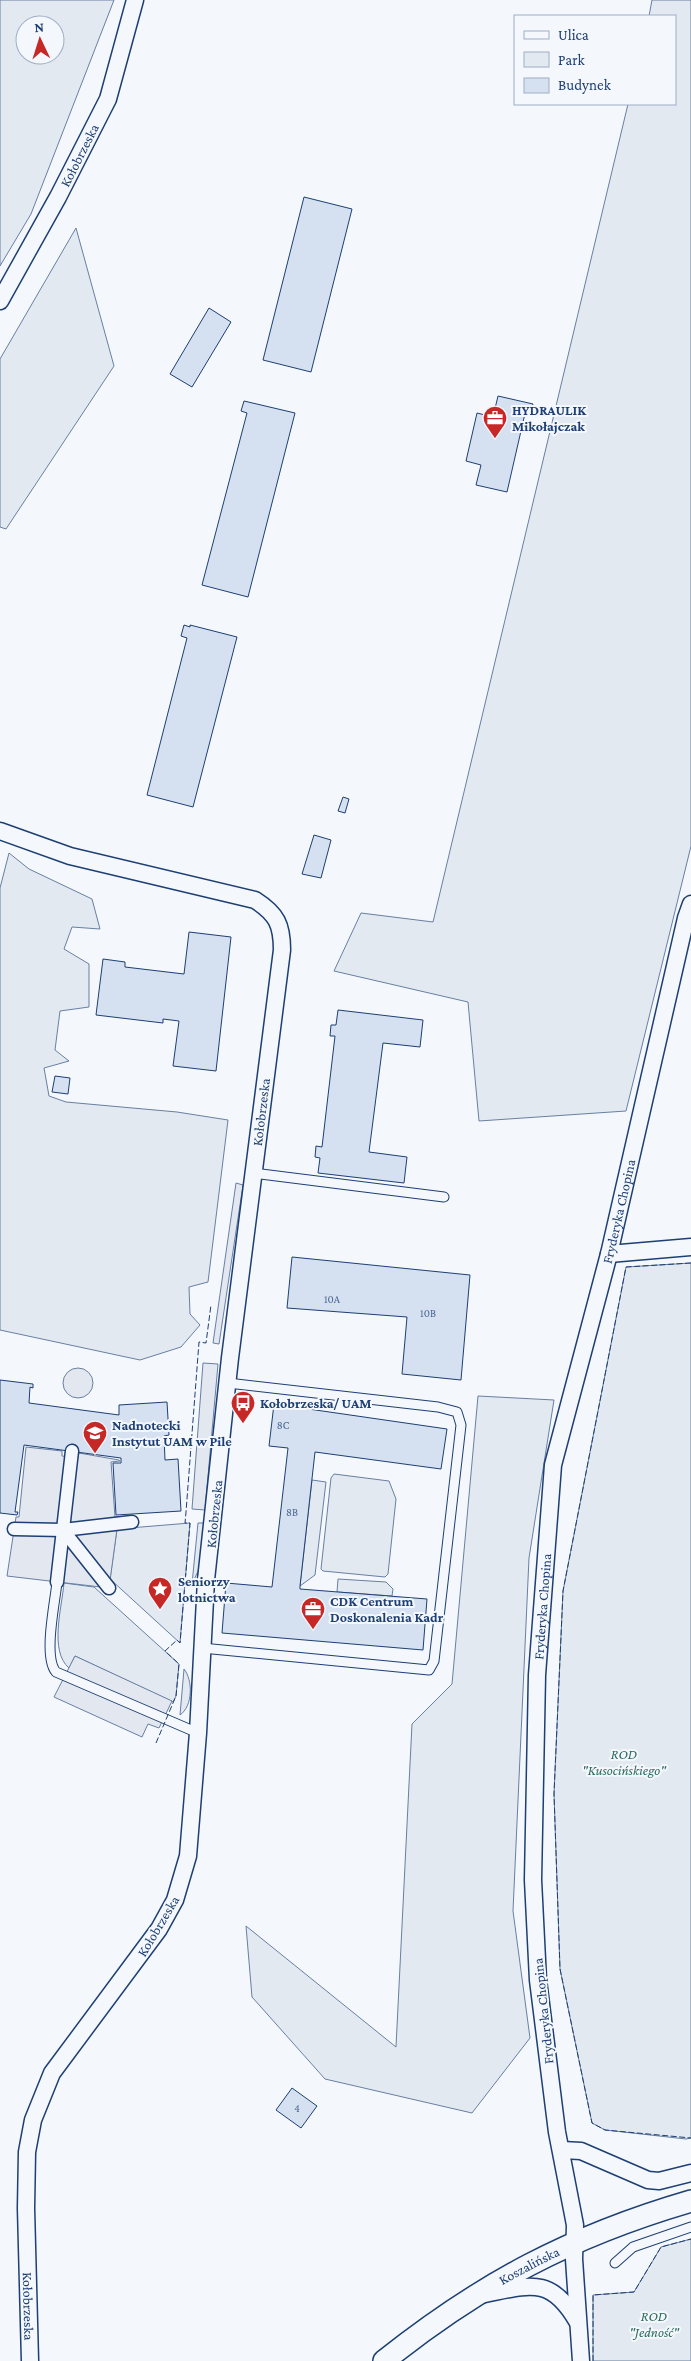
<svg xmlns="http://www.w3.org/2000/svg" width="691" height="2361" font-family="'Crimson Pro',serif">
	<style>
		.green { fill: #e3e9f0; stroke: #687fa3; fill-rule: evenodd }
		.parking { fill: #e3e8f0; stroke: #687fa3 }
		.building { fill: #d5e0f0; stroke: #1d3f73 }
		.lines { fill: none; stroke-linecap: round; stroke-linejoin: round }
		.service-casing { stroke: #1d3f73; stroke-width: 11 }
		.pedestrian-casing { stroke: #1d3f73; stroke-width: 15 }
		.minor-casing { stroke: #1d3f73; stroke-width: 19 }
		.tertiary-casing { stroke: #1d3f73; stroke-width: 24 }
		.service { stroke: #f4f7fb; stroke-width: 9 }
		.pedestrian { stroke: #f4f7fb; stroke-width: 12 }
		.minor { stroke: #f4f7fb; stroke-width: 16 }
		.tertiary { stroke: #f4f7fb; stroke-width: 21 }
		.fence { stroke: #1d3f73; stroke-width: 1; stroke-dasharray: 6 2.5; stroke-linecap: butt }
		.labels { text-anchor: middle; stroke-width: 4; stroke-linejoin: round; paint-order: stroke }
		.number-label { font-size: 11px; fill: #4b6792 }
		.street-label { font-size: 14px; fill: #1d3f73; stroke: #f4f7fb }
		.poi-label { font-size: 14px; font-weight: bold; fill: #1d3f73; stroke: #f4f7fb; text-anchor: start }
		.park-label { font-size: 14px; font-style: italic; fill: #2c6c60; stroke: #f4f7fb }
	</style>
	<rect width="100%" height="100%" fill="#f4f7fb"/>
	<g class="green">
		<path d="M0,0H114L31,214L0,266ZM25,25H55V55H25Z"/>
		<polygon points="652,0 691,0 691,846 626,1111 479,1121 468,1002 334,971 361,913 433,922 628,104 675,104 675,16 649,16"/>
		<polygon points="76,228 114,366 6,529 0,527 0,359"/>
		<polygon points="9,853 29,869 92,899 100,929 72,927 64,949 89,964 89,1007 60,1011 55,1050 69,1061 44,1068 49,1096 66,1102 177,1112 228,1120 208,1282 189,1287 190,1314 200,1325 181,1347 140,1360 0,1330 0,888"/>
		<polygon points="691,1263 691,2138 686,2139 605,2130 592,2123 560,1969 554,1794 563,1591 626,1267"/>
		<polygon points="478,1396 554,1400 529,1558 513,1911 530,2038 472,2113 325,2079 252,1997 246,1926 396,2047 412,1724 452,1684"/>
		<polygon points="334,1474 389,1481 396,1499 388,1574 385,1577 323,1571 321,1569 331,1478"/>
		<polygon points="312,1480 326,1482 315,1575 300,1586"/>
		<polygon points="190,1523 180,1643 110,1579 117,1529"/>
		<polygon points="198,1523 204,1523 199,1569 192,1584"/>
		<polygon points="338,1579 386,1582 393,1589 392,1596 337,1592"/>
		<path d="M64,1583L94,1587L179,1664L176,1696L173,1702L75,1656L69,1668C49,1651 62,1607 64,1583Z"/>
		<path d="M184,1669C193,1680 193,1706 180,1715Z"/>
		<polygon points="691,2239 691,2361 593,2361 593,2295 634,2292 661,2247"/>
	</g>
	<g class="parking">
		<polygon points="236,1183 243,1185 219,1344 213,1343"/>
		<polygon points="203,1363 218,1364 205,1510 192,1509"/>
		<circle cx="78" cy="1383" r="15"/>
		<polygon points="26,1447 62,1451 62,1456 78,1458 79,1453 119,1460 120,1461 111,1462 115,1517 132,1516 132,1528 117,1529 109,1588 7,1576 16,1517 19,1517"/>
		<polygon points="75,1656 172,1701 159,1728 148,1724 142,1737 54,1697"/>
	</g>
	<g class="building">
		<polygon points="304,197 352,209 311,372 263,360"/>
		<polygon points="209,308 231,322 192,387 170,374"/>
		<polygon points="498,396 533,404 531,410 526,409 507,492 476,485 481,465 466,461 477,413 493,417"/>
		<polygon points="244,401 295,413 248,597 202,585 247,413 241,411"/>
		<polygon points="184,625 190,627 190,625 237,637 193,807 147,795 187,638 181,636"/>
		<polygon points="343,797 349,799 345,813 338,811"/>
		<polygon points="314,835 331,840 321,878 302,874"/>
		<polygon points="189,932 231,937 216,1071 173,1066 179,1021 163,1019 163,1023 96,1015 103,959 125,962 125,967 184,974"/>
		<polygon points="338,1010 423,1020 420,1047 383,1043 369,1152 407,1157 404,1183 318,1173 320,1158 315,1157 316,1146 322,1147 335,1036 330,1036 331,1025 336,1025"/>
		<polygon points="55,1076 70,1078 68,1094 52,1092"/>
		<polygon points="292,1257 470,1275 461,1380 402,1374 407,1317 287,1308"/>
		<polygon points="0,1380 33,1384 33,1388 30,1387 29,1403 119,1415 119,1405 167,1402 169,1435 164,1436 165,1460 178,1459 181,1511 116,1515 113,1463 121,1463 121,1458 24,1445 15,1512 18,1512 17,1515 0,1513"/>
		<polygon points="274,1404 447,1429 441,1469 315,1452 300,1586 300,1589 427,1599 423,1650 222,1633 226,1583 272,1587 288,1448 269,1446"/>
		<polygon points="292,2088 317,2106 301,2128 276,2110"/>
	</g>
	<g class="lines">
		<defs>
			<g id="service">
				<polyline points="253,1173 444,1197"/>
				<path d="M57,1582C55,1603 43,1657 56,1672L198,1733"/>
				<polyline points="202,1648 429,1670 434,1661 461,1425 457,1412 438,1407 228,1383"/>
				<polyline points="615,2263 633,2247 691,2227"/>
			</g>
			<g id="pedestrian">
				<polyline points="14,1529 63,1530 132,1522"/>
				<polyline points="63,1530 109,1588"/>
				<polyline points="57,1582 72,1451"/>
			</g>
			<g id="minor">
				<path id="s1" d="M0,301L58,197L108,99L135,0"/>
				<path id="s2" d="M0,831L70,856L255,900C277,914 282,925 282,950L230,1358L206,1580L198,1733L188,1856L175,1900L159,1929L52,2073L33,2120L27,2152L26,2208L30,2361"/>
				<polyline points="609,1254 691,1247"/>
				<polyline points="562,2150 581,2151 648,2180 659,2181 691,2173"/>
				<path d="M485,2294C530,2285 551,2276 577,2321"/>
				<path id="s3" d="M581,2361L574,2259L575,2225L557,2132L538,1980L533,1880L537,1675L553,1465L609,1254L686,918L691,904"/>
			</g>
			<g id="tertiary">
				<path id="s4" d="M384,2361C482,2283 571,2236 691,2201"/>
			</g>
		</defs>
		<use href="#service" class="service-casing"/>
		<use href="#pedestrian" class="pedestrian-casing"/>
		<use href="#minor" class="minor-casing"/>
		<use href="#tertiary" class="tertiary-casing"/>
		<use href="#service" class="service"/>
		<use href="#pedestrian" class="pedestrian"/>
		<use href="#minor" class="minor"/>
		<use href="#tertiary" class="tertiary"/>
		<g class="fence">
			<polyline points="691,1263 626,1267 563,1591 554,1794 560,1969 592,2123 605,2130 691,2138"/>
			<polyline points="156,1743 176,1696 179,1664 165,1651 177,1640 180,1643 190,1523 185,1523 186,1512 199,1342 206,1343 211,1305"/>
			<polyline points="593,2361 593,2295 634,2292 661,2247 691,2239"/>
		</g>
	</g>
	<defs>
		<symbol id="office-pin" viewBox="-11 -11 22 30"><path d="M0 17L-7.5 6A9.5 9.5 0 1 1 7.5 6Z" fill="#c62828" stroke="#f4f7fb"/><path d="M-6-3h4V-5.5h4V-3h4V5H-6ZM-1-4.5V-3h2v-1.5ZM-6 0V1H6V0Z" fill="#fff"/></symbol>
		<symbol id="bus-pin" viewBox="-11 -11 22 30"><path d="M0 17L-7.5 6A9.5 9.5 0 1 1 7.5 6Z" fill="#c62828" stroke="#f4f7fb"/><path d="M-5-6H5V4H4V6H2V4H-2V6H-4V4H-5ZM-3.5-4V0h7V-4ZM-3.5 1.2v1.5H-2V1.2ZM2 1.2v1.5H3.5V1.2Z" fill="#fff"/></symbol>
		<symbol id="university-pin" viewBox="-11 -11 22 30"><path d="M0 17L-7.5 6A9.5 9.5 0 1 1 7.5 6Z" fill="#c62828" stroke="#f4f7fb"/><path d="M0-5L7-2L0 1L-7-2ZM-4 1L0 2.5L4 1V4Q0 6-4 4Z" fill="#fff"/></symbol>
		<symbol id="sight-pin" viewBox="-11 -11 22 30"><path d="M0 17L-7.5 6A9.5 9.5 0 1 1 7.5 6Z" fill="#c62828" stroke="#f4f7fb"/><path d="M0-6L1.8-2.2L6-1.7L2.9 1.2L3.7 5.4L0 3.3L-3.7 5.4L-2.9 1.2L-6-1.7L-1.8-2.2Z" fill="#fff"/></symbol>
	</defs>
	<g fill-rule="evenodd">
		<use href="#office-pin" x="481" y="404" width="28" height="38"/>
		<use href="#bus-pin" x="229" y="1389" width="28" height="38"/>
		<use href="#university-pin" x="81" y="1419" width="28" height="38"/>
		<use href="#sight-pin" x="146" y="1575" width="28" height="38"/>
		<use href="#office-pin" x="299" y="1595" width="28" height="38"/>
	</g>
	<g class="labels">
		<g class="number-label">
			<text x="332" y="1303">10A</text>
			<text x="428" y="1317">10B</text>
			<text x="283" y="1429">8C</text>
			<text x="292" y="1516">8B</text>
			<text x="297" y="2112">4</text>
		</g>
		<g class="street-label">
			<text dy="5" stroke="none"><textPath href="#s1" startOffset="166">Kołobrzeska</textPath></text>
			<text transform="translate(261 1112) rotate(-83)" y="5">Kołobrzeska</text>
			<text dy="5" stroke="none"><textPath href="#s3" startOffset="1162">Fryderyka Chopina</textPath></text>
			<text transform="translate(214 1514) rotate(-84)" y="5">Kołobrzeska</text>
			<text dy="5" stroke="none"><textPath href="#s3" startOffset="758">Fryderyka Chopina</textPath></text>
			<text transform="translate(158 1926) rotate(-59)" y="5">Kołobrzeska</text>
			<text transform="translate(543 2011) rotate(-96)" y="5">Fryderyka Chopina</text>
			<text dy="5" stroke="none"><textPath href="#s4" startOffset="174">Koszalińska</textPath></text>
			<text dy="5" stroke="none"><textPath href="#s2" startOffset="1732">Kołobrzeska</textPath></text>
		</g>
		<g class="poi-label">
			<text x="512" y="415">HYDRAULIK<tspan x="512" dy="16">Mikołajczak</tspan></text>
			<text x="260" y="1408">Kołobrzeska/ UAM</text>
			<text x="112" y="1430">Nadnotecki<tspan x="112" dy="16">Instytut UAM w Pile</tspan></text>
			<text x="178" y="1586">Seniorzy<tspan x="178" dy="16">lotnictwa</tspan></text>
			<text x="330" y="1606">CDK Centrum<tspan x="330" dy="16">Doskonalenia Kadr</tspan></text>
		</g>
		<g class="park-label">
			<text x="624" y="1759">ROD<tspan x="624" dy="16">"Kusocińskiego"</tspan></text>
			<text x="654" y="2321">ROD<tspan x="654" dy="16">"Jedność"</tspan></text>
		</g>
	</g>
	<rect x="514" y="15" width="162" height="90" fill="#f4f7fb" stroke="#9eadc5"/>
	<rect x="524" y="31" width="25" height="8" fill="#f4f7fb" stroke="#9eadc5"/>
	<text x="558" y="40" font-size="15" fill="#1d3f73">Ulica</text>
	<rect x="524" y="52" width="25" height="15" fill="#e3e9f0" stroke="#9eadc5"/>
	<text x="558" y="65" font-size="15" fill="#1d3f73">Park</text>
	<rect x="524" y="78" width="25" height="15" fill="#d5e0f0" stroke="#9eadc5"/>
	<text x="558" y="90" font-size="15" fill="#1d3f73">Budynek</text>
	<g transform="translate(40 40) rotate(356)"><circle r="24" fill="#f4f7fb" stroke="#9eadc5"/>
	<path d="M0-4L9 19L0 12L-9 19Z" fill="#c62828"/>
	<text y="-8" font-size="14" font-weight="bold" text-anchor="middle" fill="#1d3f73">N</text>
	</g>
</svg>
